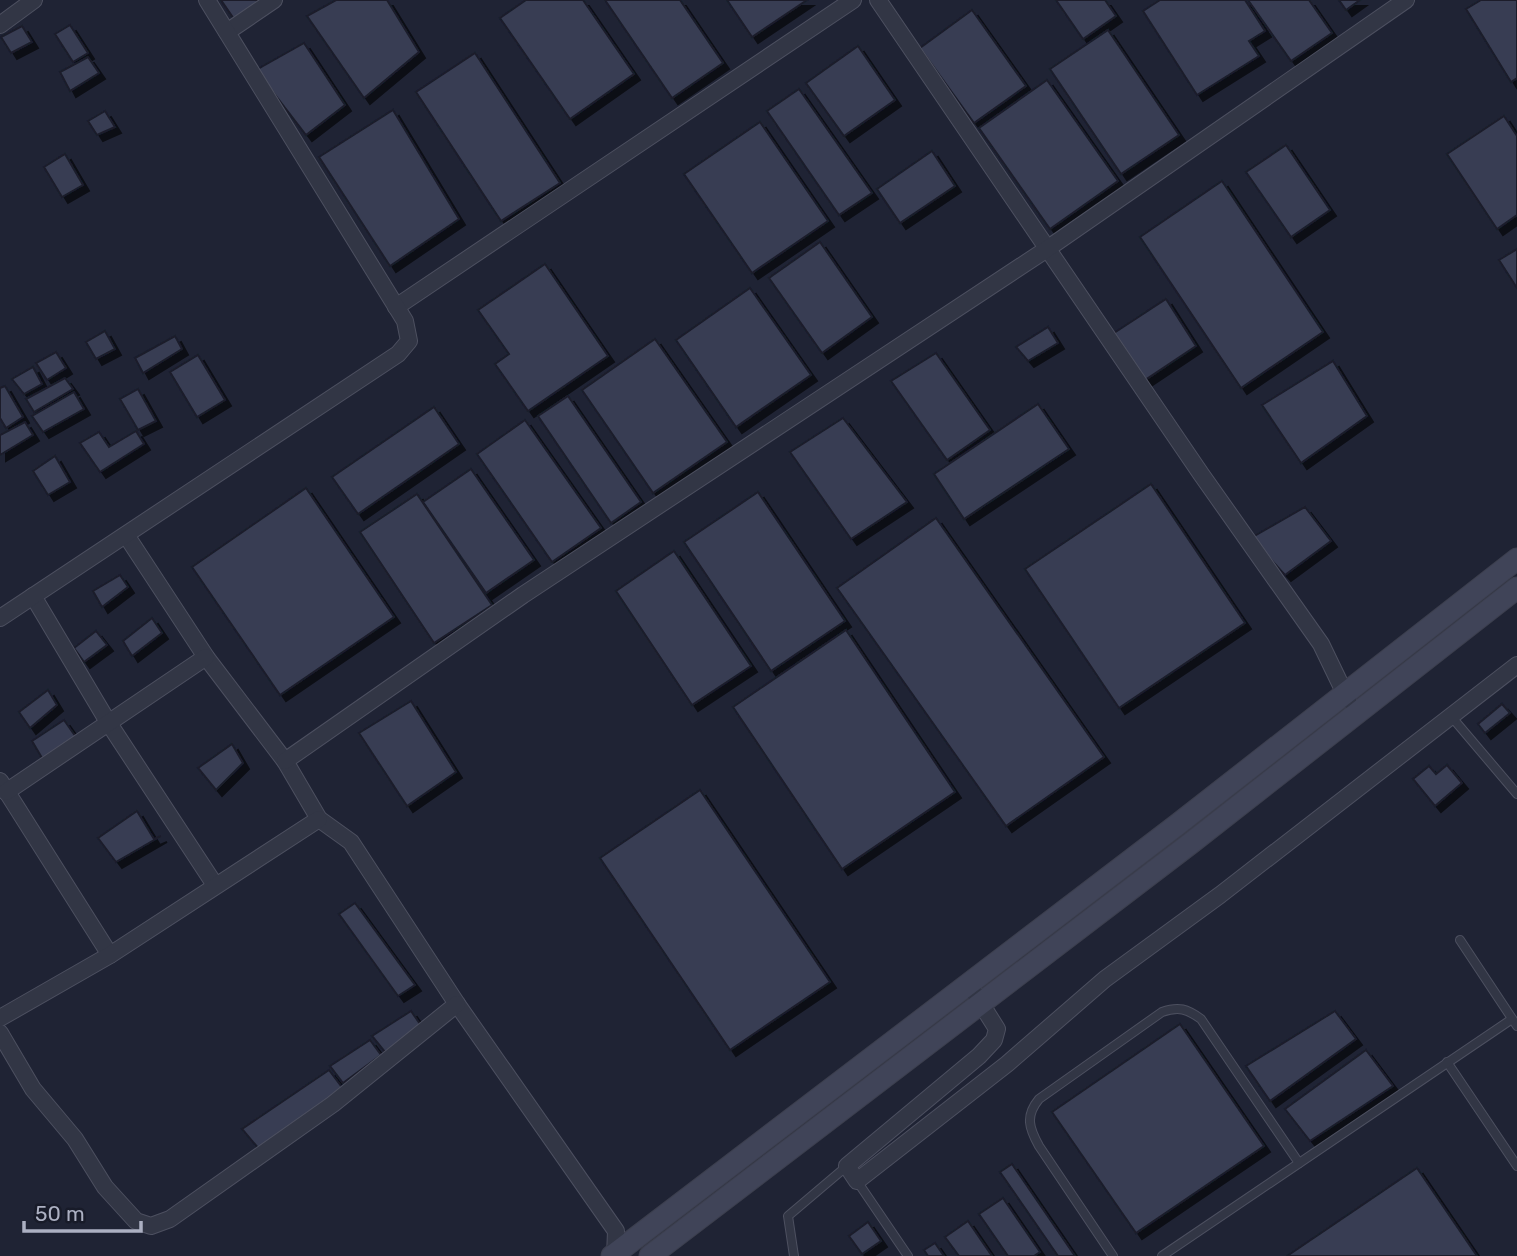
<svg xmlns="http://www.w3.org/2000/svg" width="1517" height="1256" font-family="Rubik,sans-serif">
	<style>
		.building { fill: #383d52; stroke: #1a1d2b; stroke-width: 2; filter: url(#shadow) }
		.lines { fill: none; stroke-linecap: round; stroke-linejoin: round }
		.lane-casing { stroke: #4d5060; stroke-width: 10 }
		.street-casing { stroke: #4d5060; stroke-width: 18 }
		.secondary-casing { stroke: #3c3f4e; stroke-width: 23 }
		.lane { stroke: #323645; stroke-width: 8 }
		.street { stroke: #323645; stroke-width: 16 }
		.secondary { stroke: #404458; stroke-width: 21 }
	</style>
	<defs>
		<filter id="shadow"><feDropShadow dx="6" dy="6" stdDeviation="0" flood-color="#0009"/></filter>
	</defs>
	<rect width="100%" height="100%" fill="#1f2334"/>
	<g class="building">
		<polygon points="221,0 260,0 234,19"/>
		<polygon points="336,0 387,0 419,52 364,98 307,16"/>
		<polygon points="526,0 583,0 634,74 570,119 500,18"/>
		<polygon points="605,0 680,0 723,63 672,98"/>
		<polygon points="727,0 807,0 752,37"/>
		<polygon points="1056,0 1105,0 1116,16 1083,39"/>
		<polygon points="1160,0 1245,0 1265,31 1249,41 1259,56 1197,95 1143,11"/>
		<polygon points="1248,0 1309,0 1332,33 1291,61"/>
		<polygon points="1339,0 1360,0 1346,10"/>
		<polygon points="1481,0 1517,0 1517,78 1511,82 1466,9"/>
		<polygon points="972,10 1026,86 974,123 920,48"/>
		<polygon points="70,25 88,53 73,62 55,34"/>
		<polygon points="22,26 32,42 11,53 1,37"/>
		<polygon points="1108,30 1179,135 1121,174 1050,69"/>
		<polygon points="304,43 345,105 306,135 256,70"/>
		<polygon points="858,46 895,100 844,136 806,83"/>
		<polygon points="475,53 560,183 501,221 416,92"/>
		<polygon points="88,57 99,73 70,91 60,72"/>
		<polygon points="1047,80 1118,181 1050,229 979,128"/>
		<polygon points="799,89 872,193 839,215 767,111"/>
		<polygon points="393,110 459,219 390,266 319,157"/>
		<polygon points="105,111 115,127 97,135 88,121"/>
		<polygon points="1504,116 1517,136 1517,215 1497,229 1447,154"/>
		<polygon points="760,122 828,221 752,273 684,174"/>
		<polygon points="1286,145 1330,210 1291,237 1246,172"/>
		<polygon points="932,151 955,186 900,223 877,189"/>
		<polygon points="65,154 83,185 62,197 44,167"/>
		<polygon points="1222,181 1323,332 1241,388 1140,237"/>
		<polygon points="820,242 872,317 822,353 769,278"/>
		<polygon points="1517,249 1517,288 1499,260"/>
		<polygon points="545,264 608,356 528,411 495,364 509,354 478,310"/>
		<polygon points="750,288 811,375 736,427 676,340"/>
		<polygon points="1166,299 1196,346 1145,380 1114,333"/>
		<polygon points="1048,327 1058,343 1028,361 1016,347"/>
		<polygon points="105,331 115,349 96,359 86,342"/>
		<polygon points="175,336 182,349 143,373 135,358"/>
		<polygon points="655,339 727,442 653,493 582,390"/>
		<polygon points="56,352 66,368 47,380 36,363"/>
		<polygon points="936,353 990,430 947,460 891,381"/>
		<polygon points="198,355 225,400 197,417 170,372"/>
		<polygon points="1333,361 1367,416 1301,463 1262,405"/>
		<polygon points="33,367 42,384 24,394 12,379"/>
		<polygon points="65,378 73,389 34,412 26,399"/>
		<polygon points="5,386 23,417 6,428 0,418 0,388"/>
		<polygon points="138,389 156,421 138,430 120,399"/>
		<polygon points="74,392 84,409 43,432 32,416"/>
		<polygon points="568,396 641,502 611,523 538,416"/>
		<polygon points="1038,404 1069,449 964,519 934,474"/>
		<polygon points="434,407 459,444 358,514 332,477"/>
		<polygon points="843,418 907,502 851,539 790,452"/>
		<polygon points="525,420 601,528 552,562 477,454"/>
		<polygon points="25,422 33,435 0,455 0,435"/>
		<polygon points="136,431 144,444 100,472 80,443 99,432 109,447"/>
		<polygon points="55,456 70,482 48,495 33,471"/>
		<polygon points="471,469 534,560 486,593 423,502"/>
		<polygon points="1151,484 1245,623 1119,708 1025,569"/>
		<polygon points="306,488 394,617 280,695 192,567"/>
		<polygon points="758,492 845,621 771,671 684,542"/>
		<polygon points="417,494 492,605 434,643 360,532"/>
		<polygon points="1305,507 1331,541 1285,575 1251,538"/>
		<polygon points="936,518 1104,757 1006,826 837,588"/>
		<polygon points="674,551 751,666 692,705 616,591"/>
		<polygon points="120,575 128,587 102,607 93,591"/>
		<polygon points="152,618 162,633 132,656 123,641"/>
		<polygon points="846,630 955,792 842,869 733,707"/>
		<polygon points="96,631 107,645 84,662 74,648"/>
		<polygon points="48,690 57,705 30,728 19,712"/>
		<polygon points="411,701 456,772 407,806 359,733"/>
		<polygon points="1502,704 1510,713 1485,733 1478,724"/>
		<polygon points="64,720 78,740 45,763 32,741"/>
		<polygon points="232,744 243,763 216,790 198,768"/>
		<polygon points="1447,765 1462,783 1435,806 1413,779 1429,766 1436,774"/>
		<polygon points="700,790 830,982 730,1050 600,858"/>
		<polygon points="137,811 154,839 161,836 116,862 98,838"/>
		<polygon points="355,903 415,985 398,996 339,914"/>
		<polygon points="411,1011 422,1027 385,1052 372,1036"/>
		<polygon points="1335,1011 1356,1039 1270,1101 1246,1066"/>
		<polygon points="1180,1024 1264,1146 1136,1233 1052,1112"/>
		<polygon points="370,1040 381,1055 343,1083 330,1066"/>
		<polygon points="1366,1050 1393,1086 1310,1141 1285,1109"/>
		<polygon points="329,1070 344,1090 259,1149 242,1129"/>
		<polygon points="1012,1164 1075,1256 1058,1256 1000,1172"/>
		<polygon points="1417,1168 1477,1256 1287,1256"/>
		<polygon points="1003,1198 1040,1252 1034,1256 1008,1256 979,1214"/>
		<polygon points="968,1221 992,1256 959,1256 945,1237"/>
		<polygon points="868,1222 881,1241 862,1254 849,1236"/>
		<polygon points="935,1243 944,1256 928,1256 924,1250"/>
	</g>
	<g class="lines">
		<defs>
			<g id="lane">
				<polyline points="1450,715 1517,794"/>
				<polyline points="1460,940 1517,1026"/>
				<polyline points="1447,1062 1517,1166"/>
				<polyline points="857,1181 908,1256"/>
				<polyline points="794,1256 788,1216 847,1166"/>
				<path d="M1113,1256L1039,1146C1029,1128 1025,1116 1039,1099L1162,1012C1179,1006 1187,1009 1201,1019L1299,1163"/>
				<polyline points="1162,1256 1512,1019"/>
			</g>
			<g id="street">
				<polyline points="878,0 1201,474 1321,644 1348,700"/>
				<polyline points="0,25 34,0"/>
				<polyline points="227,32 274,0"/>
				<polyline points="396,307 853,0"/>
				<polyline points="126,535 206,657 285,761 319,819 351,842 457,1004 616,1231 615,1256"/>
				<polyline points="33,596 108,722 215,885"/>
				<polyline points="0,618 398,354 409,341 405,321 207,0"/>
				<polyline points="285,761 523,595 1047,249 1406,0"/>
				<polyline points="0,781 110,955"/>
				<polyline points="6,792 206,657"/>
				<polyline points="975,994 997,1029 994,1040 979,1056 847,1166 857,1181 1007,1064 1105,979 1220,895 1517,665"/>
				<polyline points="0,1018 110,955 319,819"/>
				<polyline points="0,1033 33,1089 75,1139 105,1187 136,1221 151,1226 170,1219 333,1104 457,1004"/>
			</g>
			<g id="secondary">
				<polyline points="612,1256 1177,825 1517,559"/>
				<polyline points="650,1256 1191,843 1517,588"/>
			</g>
		</defs>
		<use href="#lane" class="lane-casing"/>
		<use href="#street" class="street-casing"/>
		<use href="#secondary" class="secondary-casing"/>
		<use href="#lane" class="lane"/>
		<use href="#street" class="street"/>
		<use href="#secondary" class="secondary"/>
	</g>
	<path d="M24 1221v10h117v-10" fill="none" stroke="#acb0c2" stroke-width="3.5"/>
	<text x="35" y="1221" font-size="21" fill="#acb0c2" stroke="#181b29" stroke-width="5" paint-order="stroke">50 m</text>
</svg>
